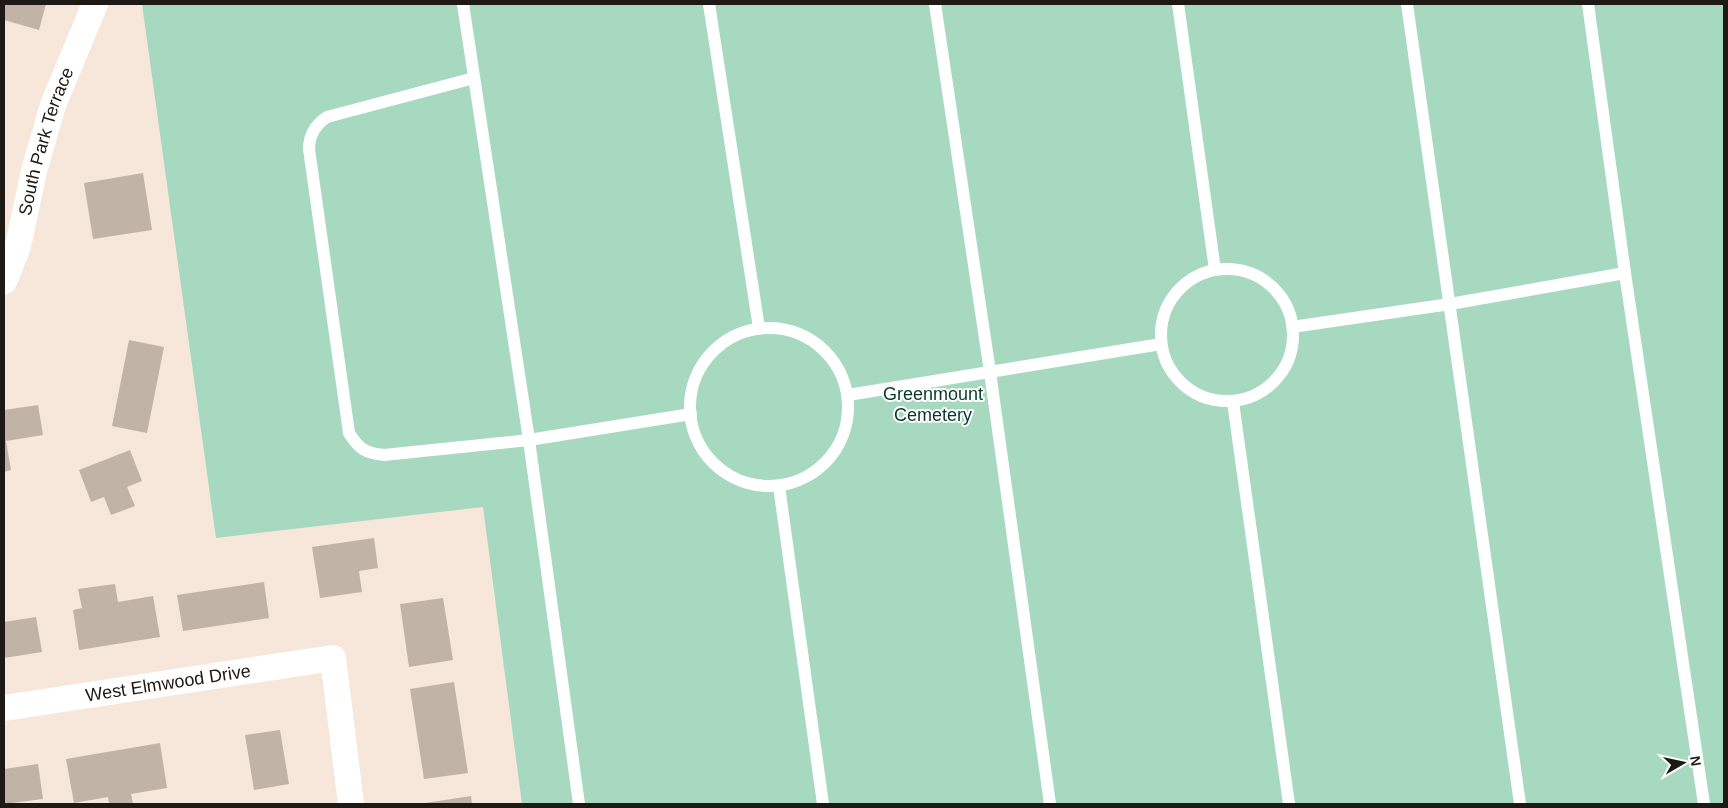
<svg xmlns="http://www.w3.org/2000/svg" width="1728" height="808" font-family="Arial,sans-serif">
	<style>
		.green { fill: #a7d9c0 }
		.building { fill: #c1b3a6 }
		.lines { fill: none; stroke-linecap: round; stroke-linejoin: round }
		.lane { stroke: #fff; stroke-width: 12 }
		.street { stroke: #fff; stroke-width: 26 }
		.labels { text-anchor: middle; stroke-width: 4; stroke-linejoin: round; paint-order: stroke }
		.street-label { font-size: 18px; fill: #1e1914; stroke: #fff }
		.park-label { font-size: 18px; fill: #083826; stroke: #fff }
	</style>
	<rect width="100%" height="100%" fill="#f6e7da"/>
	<polygon class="green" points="142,4 1724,4 1724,804 522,804 483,507 216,538"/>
	<g class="building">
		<polygon points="5,4 46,4 39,30 4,20"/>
		<polygon points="143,173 152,230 93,239 84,183"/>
		<polygon points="129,340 164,347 147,433 112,426"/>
		<polygon points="38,405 43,435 6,441 11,470 4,472 4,410"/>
		<polygon points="130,450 142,481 127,487 135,506 111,515 104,497 91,502 79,470"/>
		<polygon points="374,538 378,568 359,571 362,592 320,598 312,547"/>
		<polygon points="264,582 269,618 183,631 177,595"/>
		<polygon points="115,584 118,602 153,596 160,637 79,650 73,610 82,608 78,589"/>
		<polygon points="443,598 453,660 409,667 400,604"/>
		<polygon points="36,617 42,652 4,658 4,622"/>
		<polygon points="454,682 468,773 424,779 410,689"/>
		<polygon points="280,730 289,784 254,790 245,735"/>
		<polygon points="160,743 167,788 131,794 133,804 109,804 108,797 74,803 66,759"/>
		<polygon points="38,764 43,799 4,804 4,769"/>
		<polygon points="471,796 472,804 425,804 425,803"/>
	</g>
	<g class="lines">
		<g class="lane">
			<polyline points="463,4 529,440 579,804"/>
			<polyline points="709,4 759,328"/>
			<polyline points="935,4 990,372 1050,804"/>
			<polyline points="1178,4 1215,270"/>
			<polyline points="1407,4 1520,804"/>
			<polyline points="1588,4 1625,273 1704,804"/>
			<path d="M474,78L327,117C315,125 309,135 309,149L349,433C359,449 365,453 384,455L529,440L691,414"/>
			<circle cx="1227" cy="335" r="66"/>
			<polyline points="1292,327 1450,304 1625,273"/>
			<circle cx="769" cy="407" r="79"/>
			<polyline points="848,395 1161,344"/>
			<polyline points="1233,402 1289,804"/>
			<polyline points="779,486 823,804"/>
		</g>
		<g class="street">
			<path id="s1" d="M4,281L9,270L18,246L34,171L53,105L95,4"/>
			<path id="s2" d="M4,708L333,658L351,804"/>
		</g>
	</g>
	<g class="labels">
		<g class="street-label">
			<text dy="6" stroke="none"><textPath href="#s1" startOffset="146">South Park Terrace</textPath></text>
			<text dy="6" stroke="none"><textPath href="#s2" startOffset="166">West Elmwood Drive</textPath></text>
		</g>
		<g class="park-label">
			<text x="933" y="400">Greenmount<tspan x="933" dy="21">Cemetery</tspan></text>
		</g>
	</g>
	<rect width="1728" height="808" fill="none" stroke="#1e1914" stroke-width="10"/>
	<g transform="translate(1683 763) rotate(81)" stroke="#ffffff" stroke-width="4" paint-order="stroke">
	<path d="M0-4L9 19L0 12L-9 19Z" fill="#1e1914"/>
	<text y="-8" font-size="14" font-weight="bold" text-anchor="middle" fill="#1e1914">N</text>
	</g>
</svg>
